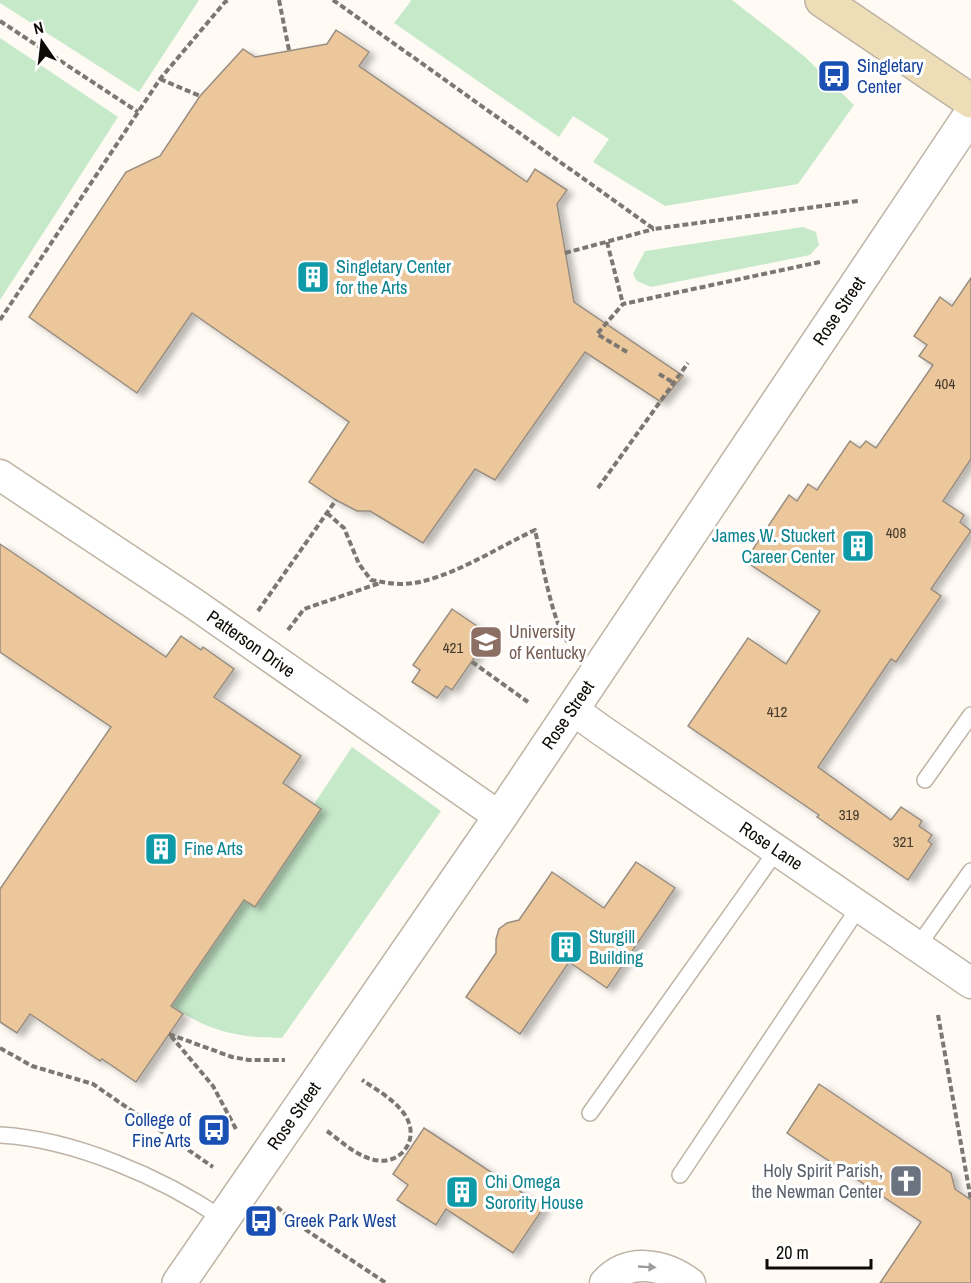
<svg xmlns="http://www.w3.org/2000/svg" width="971" height="1283" font-family="'Archivo Narrow',sans-serif">
	<style>
		.green { fill: #c6e9ca }
		.building { fill: #ebc79b; stroke: #998e82; stroke-width: 1.5; filter: url(#shadow) }
		.lines { fill: none; stroke-linecap: round; stroke-linejoin: round }
		.service-casing { stroke: #beb3a6; stroke-width: 18 }
		.minor-casing { stroke: #beb3a6; stroke-width: 33 }
		.tertiary-casing { stroke: #beb3a6; stroke-width: 36 }
		.secondary-casing { stroke: #beb3a6; stroke-width: 36 }
		.path { stroke: #7b7771; stroke-width: 4; stroke-dasharray: 6 3; stroke-linecap: butt }
		.service { stroke: #fff; stroke-width: 15 }
		.minor { stroke: #fff; stroke-width: 30 }
		.tertiary { stroke: #fff; stroke-width: 33 }
		.secondary { stroke: #eddeb8; stroke-width: 33 }
		.oneway { fill: #9f9d9b }
		.labels { text-anchor: middle; stroke-width: 6; stroke-linejoin: round; paint-order: stroke }
		.number-label { font-size: 15px; fill: #453a2b }
		.transit-label { font-size: 18px; fill: #164399; stroke: #fff; text-anchor: start }
		.culture-label { font-size: 18px; fill: #0d838f; stroke: #fff; text-anchor: start }
		.street-label { font-size: 18px; fill: #0e0b06; stroke: #fff }
		.education-label { font-size: 18px; fill: #785e54; stroke: #fff; text-anchor: start }
		.worship-label { font-size: 18px; fill: #5b616d; stroke: #fff; text-anchor: end }
	</style>
	<defs>
		<filter id="shadow"><feDropShadow dx="6" dy="4" stdDeviation="3" flood-color="#0004"/></filter>
	</defs>
	<rect width="100%" height="100%" fill="#fffaf4"/>
	<g class="green">
		<polygon points="0,0 199,0 139,92 0,3"/>
		<polygon points="410,0 732,0 804,56 854,105 798,184 665,206 593,162 609,139 573,116 559,137 394,23 411,1"/>
		<polygon points="0,38 118,117 0,300"/>
		<polygon points="803,227 816,232 819,245 810,255 651,287 637,281 633,274 645,251"/>
		<path d="M352,747L441,811L282,1038C237,1038 209,1031 171,1006L244,900L255,907L321,809L314,804Z"/>
	</g>
	<g class="building">
		<polygon points="336,30 369,52 359,66 527,182 535,169 567,190 557,204 574,302 683,376 661,402 585,352 495,480 475,469 423,543 370,511 357,511 336,500 309,482 349,422 192,313 137,393 29,317 126,172 160,156 200,96 243,49 255,57 327,44"/>
		<polygon points="971,278 971,459 943,501 964,515 960,522 971,531 931,589 941,596 896,662 891,659 818,767 891,820 901,807 922,821 919,826 932,835 928,841 932,844 908,880 817,817 819,815 688,726 748,638 786,664 820,611 745,561 789,495 797,501 808,484 817,490 850,441 860,448 866,441 876,448 933,365 919,356 927,345 914,336 940,297 952,306"/>
		<polygon points="0,544 166,657 181,636 201,650 203,647 234,669 214,697 301,756 283,783 321,809 255,907 244,900 171,1006 183,1014 136,1082 102,1059 100,1061 30,1014 17,1033 0,1022 0,889 111,727 0,652"/>
		<polygon points="452,609 490,635 452,690 446,686 437,698 412,682 420,670 413,665"/>
		<polygon points="636,862 675,888 607,988 569,962 520,1034 466,997 496,953 496,939 499,929 507,923 519,920 552,872 604,908"/>
		<polygon points="819,1084 951,1173 955,1189 971,1200 971,1283 880,1283 921,1222 787,1133"/>
		<polygon points="424,1128 544,1207 513,1253 446,1209 436,1225 397,1200 408,1185 393,1174"/>
	</g>
	<g class="lines">
		<defs>
			<g id="service">
				<polyline points="925,780 971,715"/>
				<polyline points="918,946 971,871"/>
				<polyline points="590,1113 777,850"/>
				<path d="M0,1135C74,1139 163,1178 223,1219"/>
				<polyline points="680,1175 859,907"/>
			</g>
			<g id="minor">
				<polyline points="0,475 193,603 500,817"/>
				<polyline points="572,709 601,730 971,983"/>
				<path d="M605,1283C628,1257 664,1264 690,1283"/>
			</g>
			<polyline id="tertiary" points="179,1283 500,817 971,114"/>
			<polyline id="secondary" points="822,0 971,101"/>
		</defs>
		<use href="#service" class="service-casing"/>
		<use href="#minor" class="minor-casing"/>
		<use href="#tertiary" class="tertiary-casing"/>
		<use href="#secondary" class="secondary-casing"/>
		<g class="path">
			<polyline points="279,0 289,50"/>
			<polyline points="333,0 654,229 858,201"/>
			<polyline points="0,21 138,112"/>
			<polyline points="160,79 200,96"/>
			<polyline points="607,242 623,304"/>
			<polyline points="565,253 654,229"/>
			<polyline points="0,320 160,79 225,2 229,0"/>
			<polyline points="627,352 597,334 623,304 820,262"/>
			<polyline points="659,374 674,383"/>
			<polyline points="598,488 688,363"/>
			<path d="M327,513L344,528L359,564L371,580C382,582 392,584 403,584C444,583 498,547 535,530C540,552 554,632 569,643"/>
			<polyline points="258,611 336,500"/>
			<polyline points="288,630 304,609 380,583"/>
			<polyline points="472,662 528,702"/>
			<polyline points="938,1015 971,1200"/>
			<polyline points="169,1034 232,1057 249,1060 285,1060"/>
			<polyline points="171,1036 213,1086 237,1131"/>
			<polyline points="0,1048 32,1066 93,1084 213,1167"/>
			<path d="M327,1131C341,1141 354,1154 371,1159C398,1168 422,1141 405,1115C395,1100 377,1090 362,1080"/>
			<polyline points="277,1207 294,1222 386,1283"/>
		</g>
		<use href="#service" class="service"/>
		<use href="#minor" class="minor"/>
		<use href="#tertiary" class="tertiary"/>
		<use href="#secondary" class="secondary"/>
	</g>
	<defs><path id="oneway-solid" d="M-6-.8H1V-3.2L6.5 0L1 3.2V.8H-6Z" transform="scale(1.5)"/></defs>
	<use class="oneway" href="#oneway-solid" transform="translate(647 1267) rotate(3)"/>
	<defs>
		<symbol id="bus-square" viewBox="-11 -11 22 22"><rect x="-9" y="-9" width="18" height="18" rx="4" fill="#1a4fb4" stroke="#fff"/><path d="M-5-6H5V4H4V6H2V4H-2V6H-4V4H-5ZM-3.5-4V0h7V-4ZM-3.5 1.2v1.5H-2V1.2ZM2 1.2v1.5H3.5V1.2Z" fill="#fff"/></symbol>
		<symbol id="building-square" viewBox="-11 -11 22 22"><rect x="-9" y="-9" width="18" height="18" rx="4" fill="#0f9aa8" stroke="#fff"/><path d="M-4-6H4V6H1V3H-1V6H-4ZM-2.5-4.3h1.7v1.8h-1.7ZM.8-4.3h1.7v1.8H.8ZM-2.5-1h1.7V.8h-1.7ZM.8-1h1.7V.8H.8Z" fill="#fff"/></symbol>
		<symbol id="university-square" viewBox="-11 -11 22 22"><rect x="-9" y="-9" width="18" height="18" rx="4" fill="#8d6e63" stroke="#fff"/><path d="M0-5L7-2L0 1L-7-2ZM-4 1L0 2.5L4 1V4Q0 6-4 4Z" fill="#fff"/></symbol>
		<symbol id="church-square" viewBox="-11 -11 22 22"><rect x="-9" y="-9" width="18" height="18" rx="4" fill="#6b7280" stroke="#fff"/><path d="M-1.2-6h2.4v3.5h3.3v2.4h-3.3V6h-2.4V-.1h-3.3v-2.4h3.3Z" fill="#fff"/></symbol>
	</defs>
	<g fill-rule="evenodd">
		<use href="#bus-square" x="815" y="57" width="38" height="38"/>
		<use href="#building-square" x="294" y="258" width="38" height="38"/>
		<use href="#building-square" x="839" y="527" width="38" height="38"/>
		<use href="#university-square" x="467" y="623" width="38" height="38"/>
		<use href="#building-square" x="142" y="830" width="38" height="38"/>
		<use href="#building-square" x="547" y="928" width="38" height="38"/>
		<use href="#bus-square" x="195" y="1111" width="38" height="38"/>
		<use href="#church-square" x="887" y="1162" width="38" height="38"/>
		<use href="#building-square" x="443" y="1173" width="38" height="38"/>
		<use href="#bus-square" x="242" y="1202" width="38" height="38"/>
	</g>
	<g class="labels">
		<g class="number-label">
			<text x="945" y="389">404</text>
			<text x="896" y="538">408</text>
			<text x="453" y="653">421</text>
			<text x="777" y="717">412</text>
			<text x="849" y="820">319</text>
			<text x="903" y="847">321</text>
		</g>
		<g class="transit-label">
			<text x="857" y="72">Singletary<tspan x="857" dy="21">Center</tspan></text>
			<text x="191" y="1126" text-anchor="end">College of<tspan x="191" dy="21">Fine Arts</tspan></text>
			<text x="284" y="1227">Greek Park West</text>
		</g>
		<g class="culture-label">
			<text x="336" y="273">Singletary Center<tspan x="336" dy="21">for the Arts</tspan></text>
			<text x="835" y="542" text-anchor="end">James W. Stuckert<tspan x="835" dy="21">Career Center</tspan></text>
			<text x="184" y="855">Fine Arts</text>
			<text x="589" y="943">Sturgill<tspan x="589" dy="21">Building</tspan></text>
			<text x="485" y="1188">Chi Omega<tspan x="485" dy="21">Sorority House</tspan></text>
		</g>
		<g class="street-label">
			<text transform="translate(839 311) rotate(-56)" y="6">Rose Street</text>
			<text transform="translate(251 644) rotate(35)" y="6">Patterson Drive</text>
			<text transform="translate(568 715) rotate(-56)" y="6">Rose Street</text>
			<text transform="translate(771 846) rotate(34)" y="6">Rose Lane</text>
			<text transform="translate(294 1116) rotate(-55)" y="6">Rose Street</text>
		</g>
		<g class="education-label">
			<text x="509" y="638">University<tspan x="509" dy="21">of Kentucky</tspan></text>
		</g>
		<g class="worship-label">
			<text x="883" y="1177">Holy Spirit Parish,<tspan x="883" dy="21">the Newman Center</tspan></text>
		</g>
	</g>
	<g transform="translate(42 42) rotate(346)" stroke="#ffffff" stroke-width="4.5" paint-order="stroke">
	<path d="M0-4.5L10 22L0 15L-10 22Z" fill="#0e0b06"/>
	<text y="-9" font-size="16" font-weight="bold" text-anchor="middle" fill="#0e0b06">N</text>
	</g>
	<path d="M767 1259v9h104v-9" fill="none" stroke="#0e0b06" stroke-width="3"/>
	<text x="776" y="1259" font-size="18" fill="#0e0b06" stroke="#ffffff" stroke-width="4.5" paint-order="stroke">20 m</text>
</svg>
